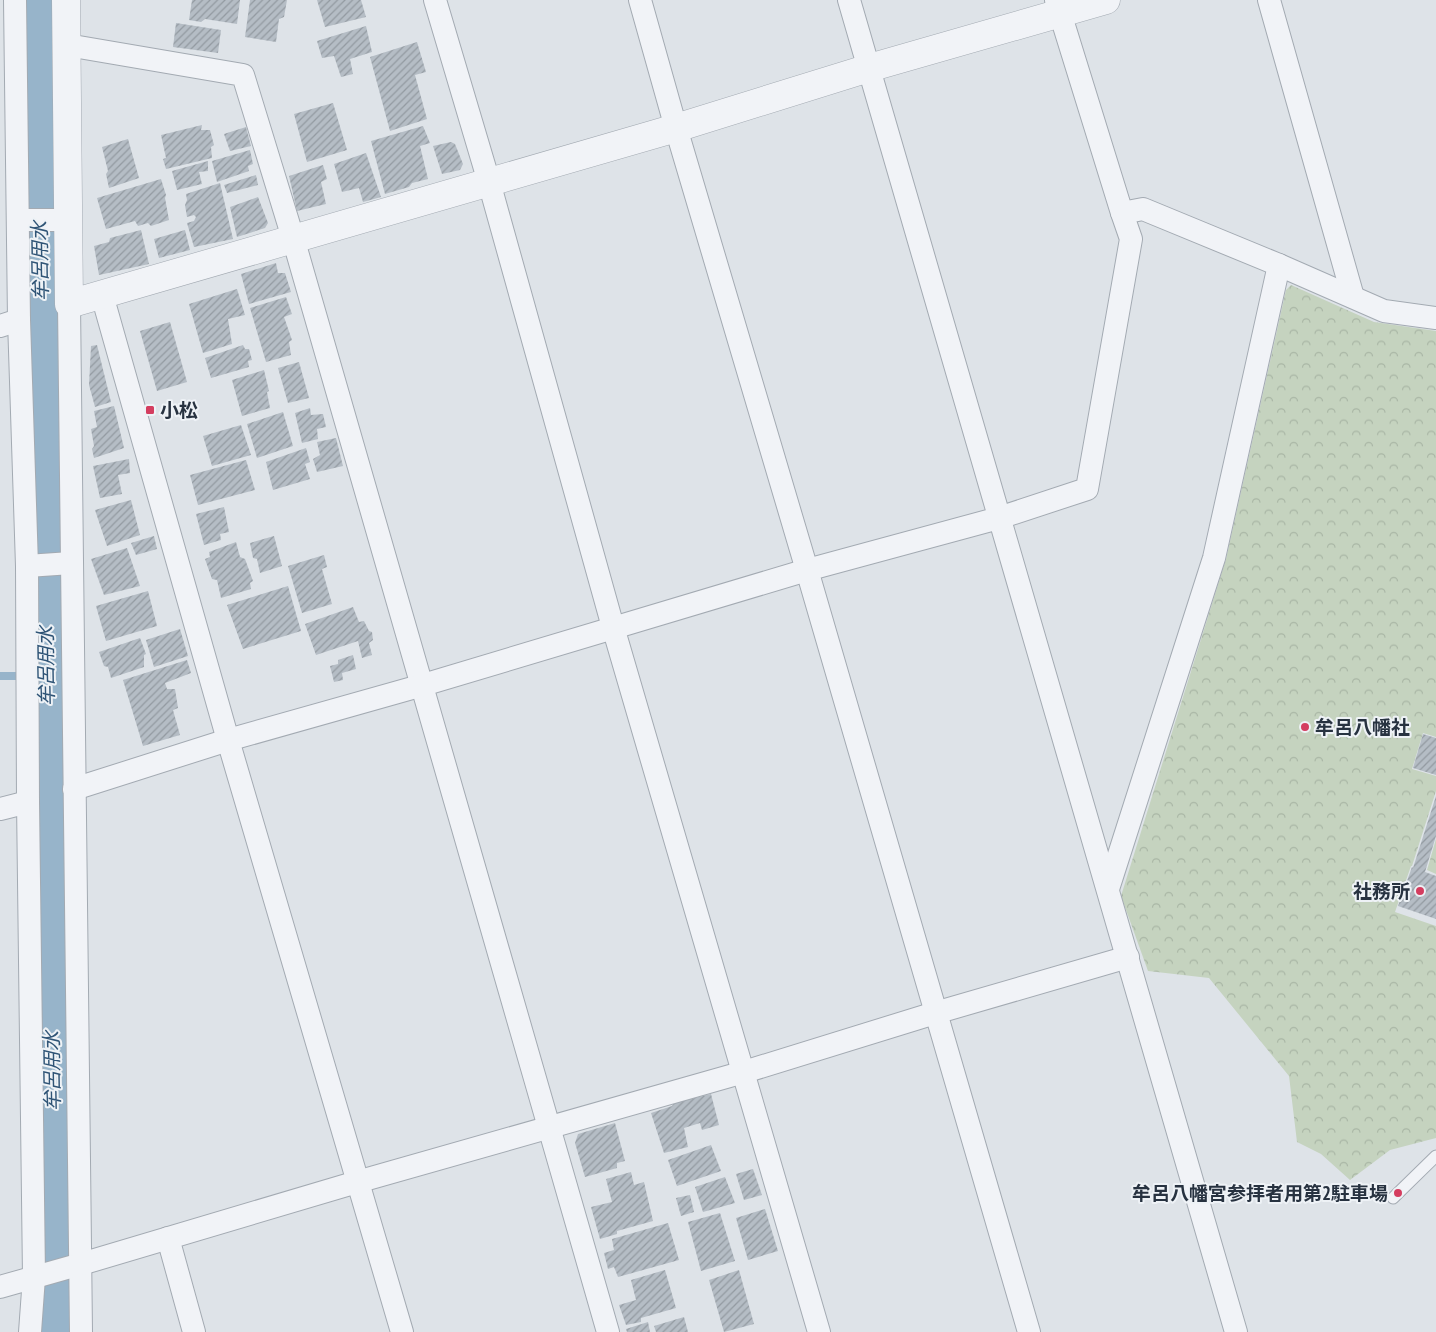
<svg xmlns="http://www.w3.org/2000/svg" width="1436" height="1332" font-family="'PT Sans Narrow','Noto Sans JP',sans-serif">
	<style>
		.forest { fill: url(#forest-crowns) }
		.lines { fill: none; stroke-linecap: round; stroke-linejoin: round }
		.stream { stroke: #97b4ca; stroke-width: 8 }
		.river { stroke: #97b4ca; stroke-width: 49 }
		.building { fill: url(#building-hatch) }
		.service-casing { stroke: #a3aab2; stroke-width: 13 }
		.minor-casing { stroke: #a3aab2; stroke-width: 24 }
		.tertiary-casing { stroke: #a3aab2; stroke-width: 29 }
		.service { stroke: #f1f3f7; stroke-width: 11 }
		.minor { stroke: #f1f3f7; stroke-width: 22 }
		.tertiary { stroke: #f1f3f7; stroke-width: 28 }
		.poi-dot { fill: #d43d5f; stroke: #eef2f6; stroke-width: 2 }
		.labels { text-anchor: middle; stroke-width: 4; stroke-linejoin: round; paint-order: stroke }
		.poi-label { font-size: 19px; font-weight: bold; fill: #273240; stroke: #eef2f6; text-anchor: start }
		.water-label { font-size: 20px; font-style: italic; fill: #2f5476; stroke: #eef2f6 }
	</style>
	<defs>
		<pattern id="forest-crowns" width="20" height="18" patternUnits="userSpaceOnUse" patternTransform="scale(1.25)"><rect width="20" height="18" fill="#c5d3bf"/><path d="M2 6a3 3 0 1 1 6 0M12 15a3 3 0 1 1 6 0" fill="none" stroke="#a9b6a5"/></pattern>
		<pattern id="building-hatch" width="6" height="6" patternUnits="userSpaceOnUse" patternTransform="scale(1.25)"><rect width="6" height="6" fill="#b5bdc5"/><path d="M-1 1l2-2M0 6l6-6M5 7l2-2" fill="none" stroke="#939aa1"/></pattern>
	</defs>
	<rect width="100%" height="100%" fill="#dee3e8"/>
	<g class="forest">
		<polygon points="1291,285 1374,322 1436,331 1436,737 1423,733 1412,769 1436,776 1436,791 1412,866 1411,866 1395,912 1436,926 1436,1138 1390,1150 1350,1180 1321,1154 1297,1142 1289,1076 1209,978 1148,971 1121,896 1226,559 1286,290"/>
		<polygon points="1436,839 1436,874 1427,870"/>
	</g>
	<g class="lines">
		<polyline class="stream" points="0,676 17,676"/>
		<polyline class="river" points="36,0 56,1332"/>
	</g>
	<g class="building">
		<polygon points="192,0 240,0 237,24 205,19 201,22 189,20"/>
		<polygon points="250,0 287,0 284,17 279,19 276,42 245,37"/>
		<polygon points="317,0 361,0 366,17 325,27"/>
		<polygon points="176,23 221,30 218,53 173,47"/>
		<polygon points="366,26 372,52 350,59 353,74 341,77 334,56 322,58 317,41"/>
		<polygon points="417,42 426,72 415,75 427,119 390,131 370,57"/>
		<polygon points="333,103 347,150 307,162 294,114"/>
		<polygon points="202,125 201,130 210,130 214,145 211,147 212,158 166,169 163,159 166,158 161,135"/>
		<polygon points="423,126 430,143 420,146 428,179 412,183 409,187 385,194 371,141"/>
		<polygon points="246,127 251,146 230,151 224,134"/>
		<polygon points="128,139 139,178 109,188 106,174 108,171 102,147"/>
		<polygon points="451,142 455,144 463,164 460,170 442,174 433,146"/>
		<polygon points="250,150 253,164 248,166 249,171 217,182 212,161"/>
		<polygon points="366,153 381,197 363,202 359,188 342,192 334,164"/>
		<polygon points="208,161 208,171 199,172 202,184 177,190 172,171"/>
		<polygon points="323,165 327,179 321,182 326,204 297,211 289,176"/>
		<polygon points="256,175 258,185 227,193 224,185"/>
		<polygon points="161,179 166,195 165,198 169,220 151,226 148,223 138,226 135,221 106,229 97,198"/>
		<polygon points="220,183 233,239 194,247 187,223 194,221 196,217 194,215 187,217 185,205 187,200 186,194"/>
		<polygon points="258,197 268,223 265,228 237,237 230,207"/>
		<polygon points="141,230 149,264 99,275 94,246 109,242 110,238"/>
		<polygon points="185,230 190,250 159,258 154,239"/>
		<polygon points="276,263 278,273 285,273 291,292 249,304 241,274"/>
		<polygon points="237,289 245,315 228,319 232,344 203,353 189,304"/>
		<polygon points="286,297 292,314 284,317 292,340 289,342 291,355 266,362 250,308"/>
		<polygon points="170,322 187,382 157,391 140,331"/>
		<polygon points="97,345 111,402 95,407 89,385 91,346"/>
		<polygon points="243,345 245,349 249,349 252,360 248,361 249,367 211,378 205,358"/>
		<polygon points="299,362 309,398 288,403 278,368"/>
		<polygon points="264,370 269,391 267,392 270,408 242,416 232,380"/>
		<polygon points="114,406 124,448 94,458 92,449 94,446 91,429 97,427 94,411"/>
		<polygon points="310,408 311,415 323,414 326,427 317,429 318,439 302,443 295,413"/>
		<polygon points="283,412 293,446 257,458 247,424"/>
		<polygon points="241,425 251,455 212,466 203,436"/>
		<polygon points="336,438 343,466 317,472 313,459 320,455 317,442"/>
		<polygon points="306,448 310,462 305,464 310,479 273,490 266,462"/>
		<polygon points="129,459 130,473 118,475 122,494 100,498 93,466"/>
		<polygon points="246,460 255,490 198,505 190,475"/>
		<polygon points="131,500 140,535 107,546 95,510"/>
		<polygon points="224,507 229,532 220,534 221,540 204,545 196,514"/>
		<polygon points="154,536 157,549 136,555 131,543"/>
		<polygon points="274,536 282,566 260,573 257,559 253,558 250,543"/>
		<polygon points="236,542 240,557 245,559 253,581 250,583 251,589 221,598 217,580 212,579 205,559 210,557 209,552"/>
		<polygon points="127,548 140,586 104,595 91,559"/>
		<polygon points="324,555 327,567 322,569 332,604 302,613 288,566"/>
		<polygon points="288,586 301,631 243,649 227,605"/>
		<polygon points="148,591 157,626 106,641 96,606"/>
		<polygon points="353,607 359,622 364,621 369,631 372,632 373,640 369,643 372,655 362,658 358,641 316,655 305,624"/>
		<polygon points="180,629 188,656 154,667 146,640"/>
		<polygon points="140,638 146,654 144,655 144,667 111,678 108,667 104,666 99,652"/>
		<polygon points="353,655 356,669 342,673 343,680 334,682 330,666 338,664 338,660"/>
		<polygon points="187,660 191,673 165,683 167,689 175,689 178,708 173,710 180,735 143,746 123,680"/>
		<polygon points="1423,734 1436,738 1436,775 1413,768"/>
		<polygon points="1436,796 1436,836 1425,872 1436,876 1436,919 1398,906 1412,867 1413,868"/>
		<polygon points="711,1094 719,1125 702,1130 700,1123 684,1128 688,1147 664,1153 651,1113 672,1106 674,1103"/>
		<polygon points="615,1123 625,1161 617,1163 617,1168 585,1177 575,1143 578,1134"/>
		<polygon points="711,1145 721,1171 677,1186 668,1160"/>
		<polygon points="753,1169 762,1195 744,1200 736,1174"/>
		<polygon points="631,1172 634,1185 644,1182 653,1221 617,1231 617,1234 600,1239 591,1207 612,1202 606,1179"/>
		<polygon points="725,1177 735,1203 703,1212 695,1187"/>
		<polygon points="690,1195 694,1212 681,1216 676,1198"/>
		<polygon points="765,1209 778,1251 748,1260 736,1218"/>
		<polygon points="720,1213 735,1261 701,1271 688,1222"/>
		<polygon points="668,1223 679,1260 618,1277 614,1267 608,1269 604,1253 614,1250 612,1239"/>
		<polygon points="665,1270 676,1308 641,1318 641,1322 626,1325 619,1305 636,1300 631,1280"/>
		<polygon points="739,1270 754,1324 724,1332 709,1280"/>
		<polygon points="684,1317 688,1332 656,1332 654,1326"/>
		<polygon points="648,1322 650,1332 627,1332 626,1329"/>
	</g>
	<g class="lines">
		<defs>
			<polyline id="service" points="1393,1198 1436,1156"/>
			<g id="minor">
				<polyline points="15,0 19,320 27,566 28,802 34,1277 30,1332"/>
				<polyline points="435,0 489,182 613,627 819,1332"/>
				<polyline points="640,0 676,128 807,570 1029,1332"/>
				<polyline points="849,0 1236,1332"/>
				<polyline points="1056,0 1122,213 1143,209 1279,265 1384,311 1436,318"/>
				<polyline points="1269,0 1353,297"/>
				<polyline points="67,45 243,75 293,238 608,1332"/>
				<polyline points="18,220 68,220"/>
				<polyline points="102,295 228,740 402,1332"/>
				<polyline points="69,304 81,1332"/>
				<polyline points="0,326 19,320"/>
				<polyline points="27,566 71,563"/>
				<polyline points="74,789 228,740 423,685 807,570 999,518 1087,489 1131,239 1122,213"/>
				<polyline points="0,809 28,802"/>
				<polyline points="1108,889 1214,558 1279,265"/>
				<polyline points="168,1238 194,1332"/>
				<polyline points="0,1287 81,1264 357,1182 744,1072 935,1013 1128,957"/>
			</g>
			<polyline id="tertiary" points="66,0 69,304 676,128 869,68 1106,0"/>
		</defs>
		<use href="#service" class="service-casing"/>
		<use href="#minor" class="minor-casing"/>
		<use href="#tertiary" class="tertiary-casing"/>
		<use href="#service" class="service"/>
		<use href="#minor" class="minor"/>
		<use href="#tertiary" class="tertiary"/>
	</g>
	<g class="poi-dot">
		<rect x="145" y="405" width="10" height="10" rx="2.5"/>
		<circle cx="1305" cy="727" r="5"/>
		<circle cx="1420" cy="891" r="5"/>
		<circle cx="1398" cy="1193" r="5"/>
	</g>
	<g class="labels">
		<g class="poi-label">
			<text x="160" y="417">小松</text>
			<text x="1315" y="734">牟呂八幡社</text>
			<text x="1410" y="898" text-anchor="end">社務所</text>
			<text x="1388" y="1200" text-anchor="end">牟呂八幡宮参拝者用第2駐車場</text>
		</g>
		<g class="water-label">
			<text transform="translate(40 261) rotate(-91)" y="7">牟呂用水</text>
			<text transform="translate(46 666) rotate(-91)" y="7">牟呂用水</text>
			<text transform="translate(52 1071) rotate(-91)" y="7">牟呂用水</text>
		</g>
	</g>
</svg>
